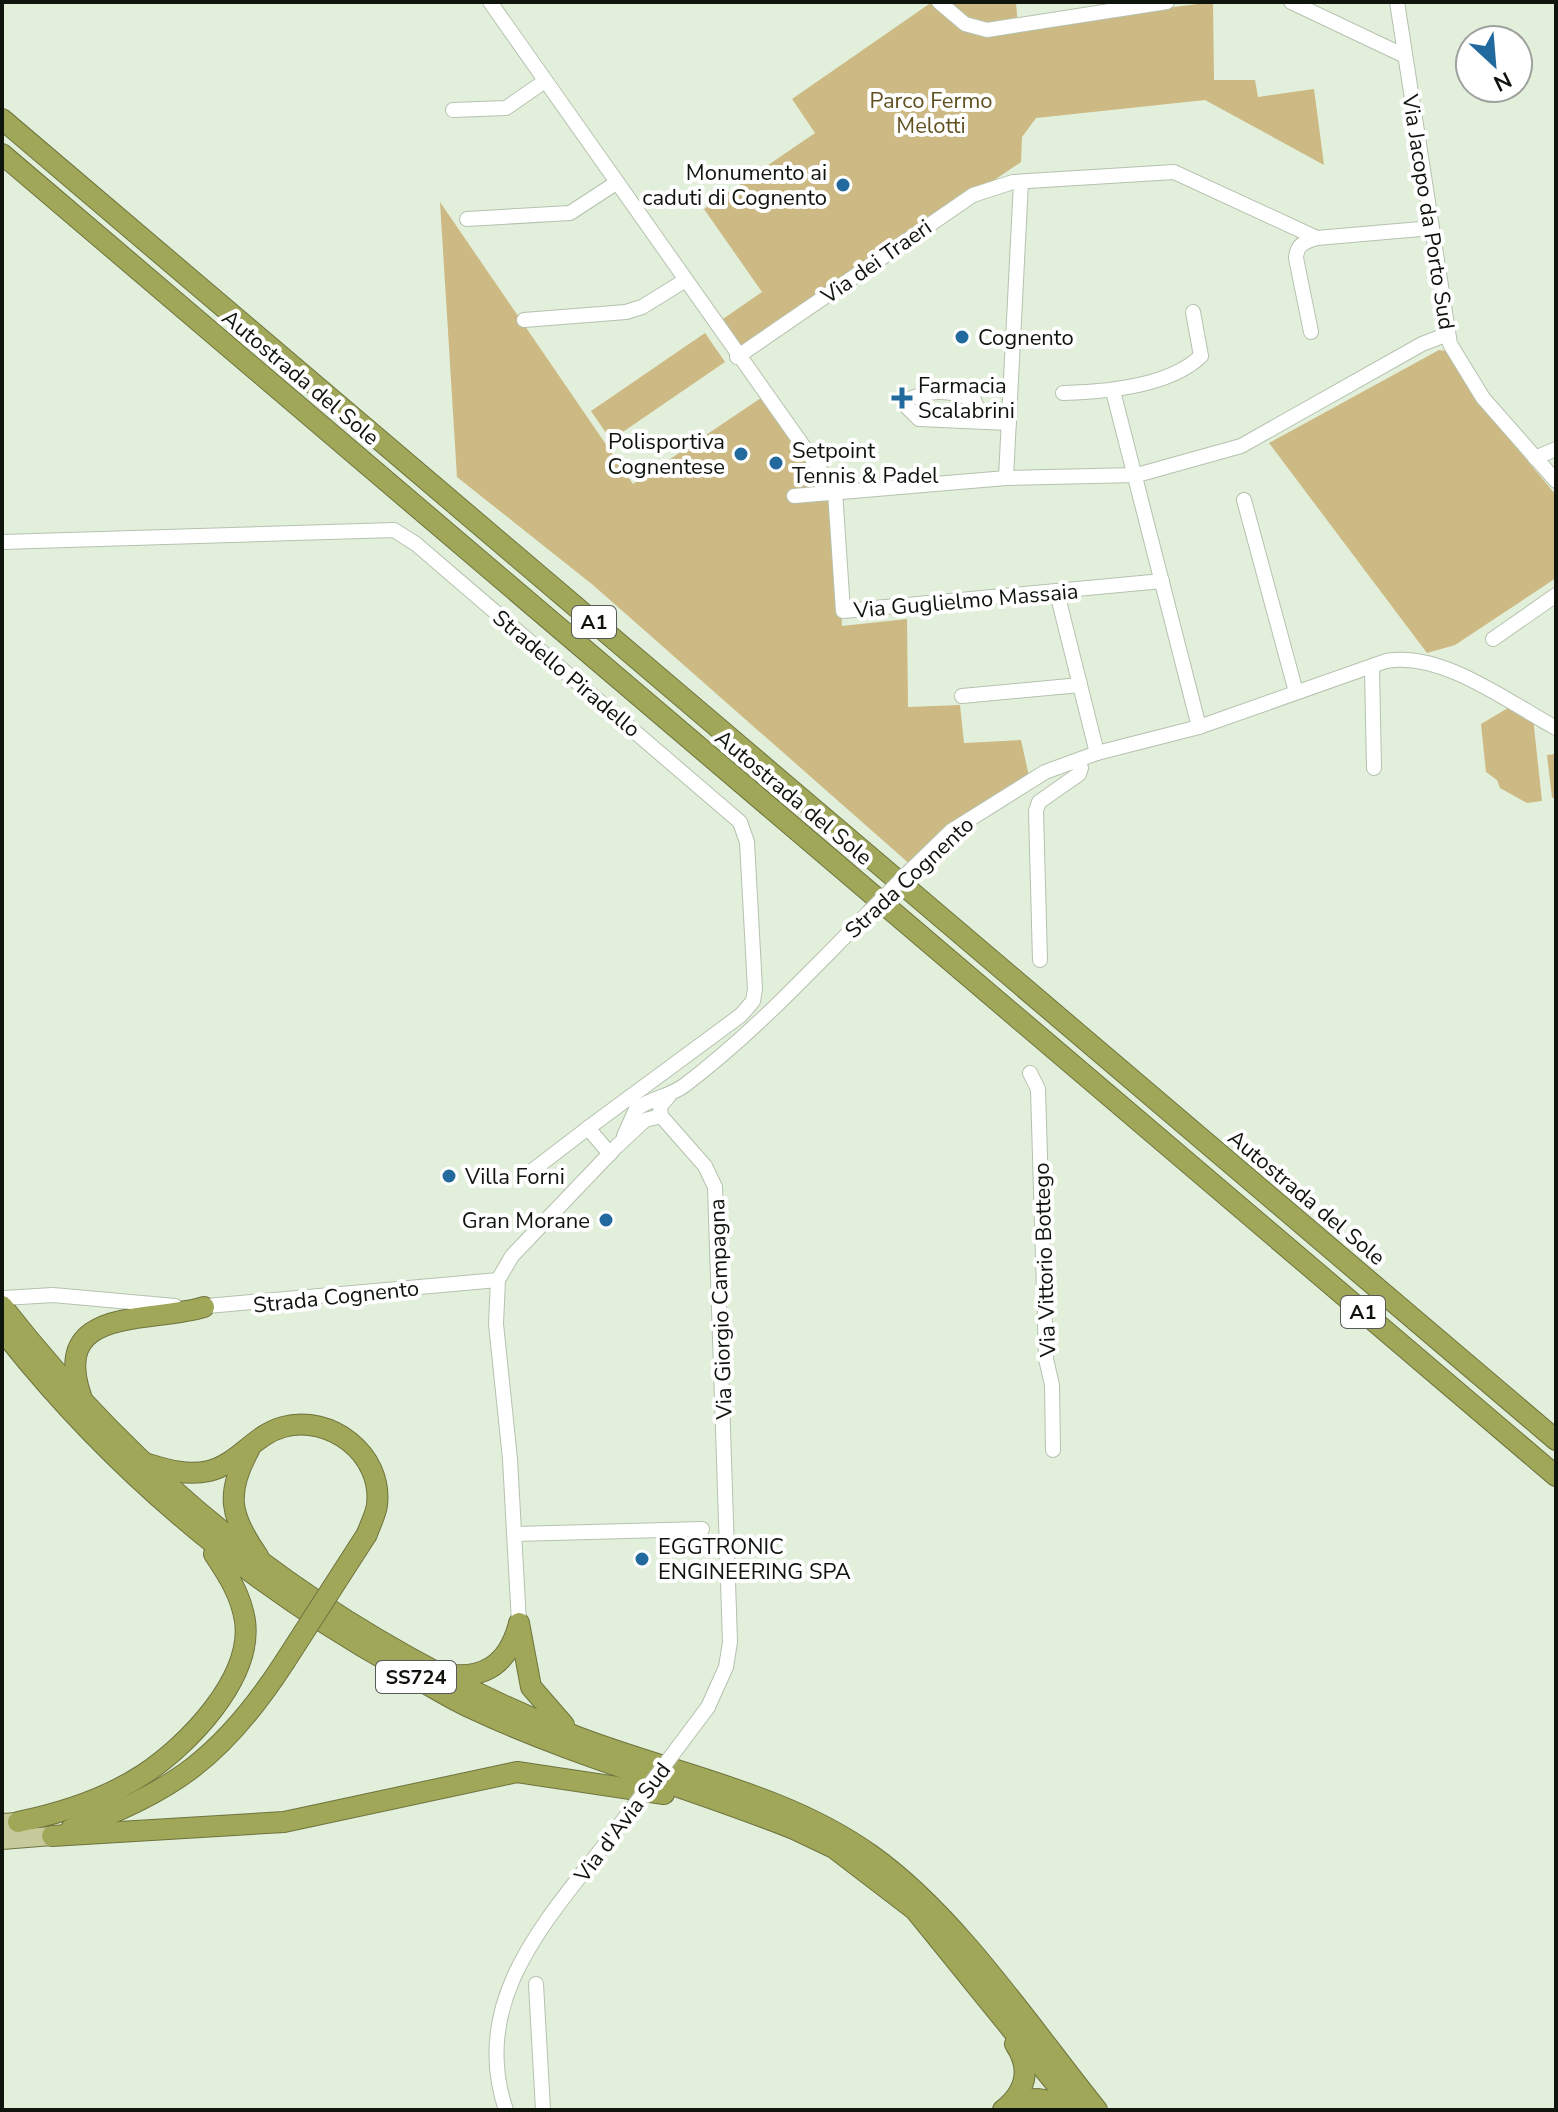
<svg xmlns="http://www.w3.org/2000/svg" width="1558" height="2112" font-family="'Nunito Sans',sans-serif">
	<style>
		.green { fill: #cdb983 }
		.lines { fill: none; stroke-linecap: round; stroke-linejoin: round }
		.minor-casing { stroke: #b5c2af; stroke-width: 16 }
		.major-casing { stroke: #6e743e; stroke-width: 20 }
		.highway-casing { stroke: #6e743e; stroke-width: 22 }
		.minor { stroke: #fff; stroke-width: 14 }
		.major { stroke: #c7ca9b; stroke-width: 18 }
		.highway { stroke: #a1a758; stroke-width: 20 }
		.minor-bridge-casing { stroke: #b5c2af; stroke-width: 16; stroke-linecap: butt }
		.highway-bridge-casing { stroke: #6e743e; stroke-width: 22; stroke-linecap: butt }
		.minor-bridge { stroke: #fff; stroke-width: 14 }
		.highway-bridge { stroke: #a1a758; stroke-width: 20 }
		.poi-dot { fill: #22699d; stroke: #fff; stroke-width: 3 }
		.labels { text-anchor: middle; stroke-width: 8; stroke-linejoin: round; paint-order: stroke }
		.shield { fill: #fff; stroke: #575a56; stroke-width: 2 }
		.shield-label { font-size: 20px; font-weight: bold; fill: #0f140d }
		.park-label { font-size: 22px; fill: #615120; stroke: #fff }
		.poi-label { font-size: 22px; fill: #0f140d; stroke: #fff; text-anchor: start }
		.street-label { font-size: 22px; fill: #0f140d; stroke: #fff }
	</style>
	<rect width="100%" height="100%" fill="#e2efdb"/>
	<g class="green">
		<polygon points="932,2 1016,2 1018,27 1213,2 1214,80 1255,80 1258,97 1314,89 1324,165 1205,100 1036,118 1022,137 1021,162 741,351 720,321 762,292 704,209 815,133 792,99"/>
		<polygon points="440,202 633,484 767,394 836,492 842,626 907,619 908,707 960,705 964,743 1021,740 1029,776 965,816 912,866 593,585 457,477"/>
		<polygon points="705,333 725,362 611,440 591,411"/>
		<polygon points="1439,350 1447,351 1484,409 1556,495 1556,578 1455,645 1427,653 1269,443"/>
		<polygon points="1508,708 1533,718 1542,801 1527,803 1500,788 1497,780 1486,772 1481,724"/>
		<polygon points="1556,754 1556,797 1552,798 1547,755"/>
	</g>
	<g class="lines">
		<defs>
			<g id="minor">
				<polyline points="490,2 835,491"/>
				<polyline points="939,2 965,24 987,30 1167,2"/>
				<polyline points="1291,2 1405,56"/>
				<polyline points="1397,2 1450,344 1483,398 1556,481"/>
				<polyline points="453,110 506,108 545,81"/>
				<polyline points="467,219 570,213 616,183"/>
				<polyline points="524,320 626,312 642,307 684,281"/>
				<path d="M1311,332L1296,258C1297,244 1304,242 1317,238"/>
				<polyline points="737,357 973,195 1013,182 1174,172 1317,238 1432,228"/>
				<polyline points="1113,391 1199,727"/>
				<path d="M1063,393C1105,392 1170,386 1201,356L1193,312"/>
				<path d="M983,421L974,400C950,389 928,389 906,401L905,405L919,419L1009,423"/>
				<polyline points="1535,458 1556,449"/>
				<polyline points="1006,478 1021,182"/>
				<polyline points="835,491 843,611 1162,581"/>
				<polyline points="794,496 1006,478 1137,475 1241,446 1422,344 1448,334"/>
				<polyline points="1244,500 1296,692"/>
				<polyline points="2,542 394,530 416,544 740,822 747,842 755,989 753,1001 741,1015 588,1128"/>
				<polyline points="1057,593 1097,753"/>
				<polyline points="1493,639 1556,595"/>
				<polyline points="1372,668 1374,768"/>
				<polyline points="962,696 1080,685"/>
				<path d="M912,869L951,831L1045,772L1097,753L1199,727L1386,661C1442,651 1508,702 1556,728"/>
				<polyline points="1040,960 1036,811 1039,802 1079,774 1081,768 1078,761"/>
				<polyline points="1030,1073 1038,1089 1046,1359 1052,1385 1053,1450"/>
				<polyline points="669,1096 660,1106 661,1116 705,1166 715,1187 730,1642 726,1667 708,1707"/>
				<path d="M624,1136L636,1109C651,1098 669,1097 685,1085C752,1034 809,973 868,913"/>
				<polyline points="533,1170 588,1128 610,1154"/>
				<polyline points="4,1298 53,1295 175,1306"/>
				<polyline points="196,1307 498,1280"/>
				<polyline points="515,1534 702,1529"/>
				<polyline points="519,1623 510,1459 496,1324 498,1280 512,1256 617,1146 645,1120 661,1116"/>
				<polyline points="536,1984 543,2110"/>
				<path d="M506,2110C467,1996 554,1913 616,1830"/>
			</g>
			<g id="major">
				<polyline points="2,1823 18,1822"/>
				<polyline points="2,1840 52,1836"/>
			</g>
			<g id="highway">
				<polyline points="2,119 1556,1440"/>
				<polyline points="2,154 1556,1476"/>
				<path d="M2,1306C156,1503 342,1643 575,1736C673,1774 785,1793 871,1855C956,1915 1031,2028 1097,2110"/>
				<path d="M2,1330C111,1469 243,1580 396,1666C421,1680 445,1696 471,1708C575,1757 687,1786 794,1829L834,1848L915,1910L1077,2110"/>
				<path d="M82,1399C48,1304 150,1324 204,1307"/>
				<path d="M249,1450C225,1494 230,1516 258,1556"/>
				<path d="M148,1464C168,1470 187,1476 209,1471C238,1464 254,1435 283,1427C330,1414 383,1454 377,1505C376,1514 370,1525 367,1534"/>
				<polyline points="519,1623 531,1687 564,1725"/>
				<path d="M444,1674C483,1680 507,1665 518,1627"/>
				<path d="M18,1822C62,1813 106,1799 144,1774C188,1745 253,1678 245,1621C241,1595 228,1575 214,1554"/>
				<path d="M71,1829C174,1793 225,1754 284,1663"/>
				<polyline points="52,1836 284,1822 517,1772 664,1794"/>
				<path d="M1011,2104C1033,2097 1046,2096 1066,2110"/>
				<path d="M1003,2110C1026,2092 1032,2069 1015,2044"/>
			</g>
		</defs>
		<use href="#minor" class="minor-casing"/>
		<use href="#major" class="major-casing"/>
		<use href="#highway" class="highway-casing"/>
		<use href="#minor" class="minor"/>
		<use href="#major" class="major"/>
		<use href="#highway" class="highway"/>
		<defs>
			<g id="minor-bridge">
				<polyline points="868,913 912,869"/>
				<polyline points="616,1830 708,1707"/>
			</g>
			<polyline id="highway-bridge" points="284,1663 367,1534"/>
		</defs>
		<use href="#minor-bridge" class="minor-bridge-casing"/>
		<use href="#highway-bridge" class="highway-bridge-casing"/>
		<use href="#minor-bridge" class="minor-bridge"/>
		<use href="#highway-bridge" class="highway-bridge"/>
	</g>
	<g class="poi-dot">
		<circle cx="843" cy="185" r="8"/>
		<circle cx="962" cy="337" r="8"/>
		<path d="M898 386h8v8h8v8h-8v8h-8v-8h-8v-8h8z"/>
		<circle cx="741" cy="454" r="8"/>
		<circle cx="776" cy="463" r="8"/>
		<circle cx="449" cy="1176" r="8"/>
		<circle cx="606" cy="1220" r="8"/>
		<circle cx="642" cy="1559" r="8"/>
	</g>
	<g class="labels">
		<g class="shield">
			<rect x="572" y="606" width="44" height="32" rx="6"/>
			<rect x="1341" y="1296" width="44" height="32" rx="6"/>
			<rect x="376" y="1661" width="80" height="32" rx="6"/>
		</g>
		<g class="shield-label">
			<text x="594" y="629">A1</text>
			<text x="1363" y="1319">A1</text>
			<text x="416" y="1684">SS724</text>
		</g>
		<g class="park-label">
			<text x="931" y="108">Parco Fermo<tspan x="931" dy="25">Melotti</tspan></text>
		</g>
		<g class="poi-label">
			<text x="827" y="180" text-anchor="end">Monumento ai<tspan x="827" dy="25">caduti di Cognento</tspan></text>
			<text x="978" y="345">Cognento</text>
			<text x="918" y="393">Farmacia<tspan x="918" dy="25">Scalabrini</tspan></text>
			<text x="725" y="449" text-anchor="end">Polisportiva<tspan x="725" dy="25">Cognentese</tspan></text>
			<text x="792" y="458">Setpoint<tspan x="792" dy="25">Tennis &amp; Padel</tspan></text>
			<text x="465" y="1184">Villa Forni</text>
			<text x="590" y="1228" text-anchor="end">Gran Morane</text>
			<text x="658" y="1554">EGGTRONIC<tspan x="658" dy="25">ENGINEERING SPA</tspan></text>
		</g>
		<g class="street-label">
			<text transform="translate(1429 212) rotate(81)" y="8">Via Jacopo da Porto Sud</text>
			<text transform="translate(876 261) rotate(-35)" y="8">Via dei Traeri</text>
			<text transform="translate(301 377) rotate(40)" y="8">Autostrada del Sole</text>
			<text transform="translate(966 600) rotate(-5)" y="8">Via Guglielmo Massaia</text>
			<text transform="translate(567 673) rotate(40)" y="8">Stradello Piradello</text>
			<text transform="translate(794 797) rotate(40)" y="8">Autostrada del Sole</text>
			<text transform="translate(909 877) rotate(-43)" y="8">Strada Cognento</text>
			<text transform="translate(1307 1197) rotate(40)" y="8">Autostrada del Sole</text>
			<text transform="translate(1044 1260) rotate(-92)" y="8">Via Vittorio Bottego</text>
			<text transform="translate(336 1296) rotate(-6)" y="8">Strada Cognento</text>
			<text transform="translate(720 1309) rotate(-92)" y="8">Via Giorgio Campagna</text>
			<text transform="translate(622 1822) rotate(-53)" y="8">Via d'Avia Sud</text>
		</g>
	</g>
	<rect width="1558" height="2112" fill="none" stroke="#0f140d" stroke-width="8"/>
	<g transform="translate(1494 64) rotate(154)"><circle r="38" fill="#ffffff" stroke="#9fa19e" stroke-width="2"/>
	<path d="M0-6L14 30L0 20L-14 30Z" fill="#22699d"/>
	<text y="-12" font-size="22" font-weight="bold" text-anchor="middle" fill="#0f140d">N</text>
	</g>
</svg>
